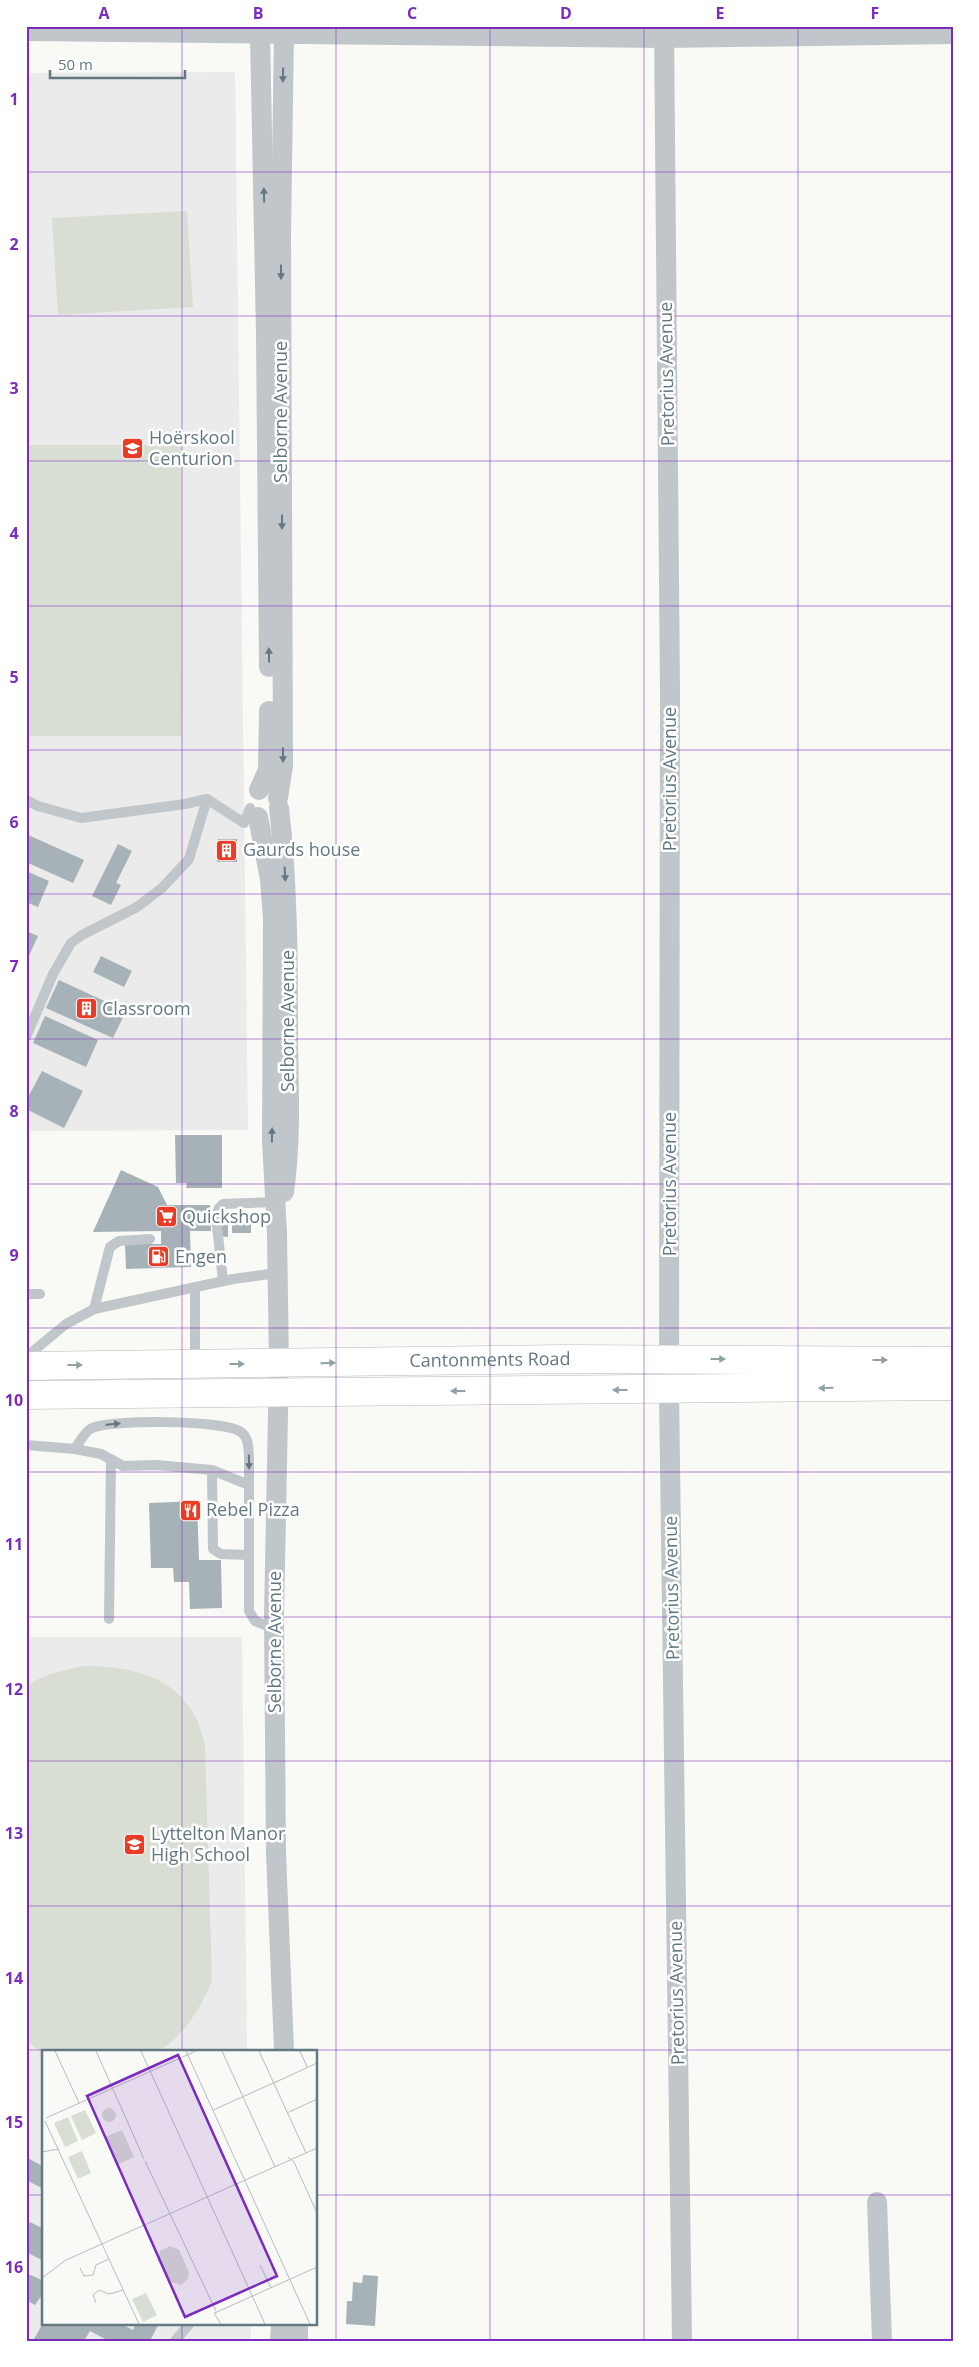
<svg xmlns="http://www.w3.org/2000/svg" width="979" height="2367" font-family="'Open Sans',sans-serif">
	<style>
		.built { fill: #eaebea }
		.green { fill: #d9ded5 }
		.building { fill: #a6b2b7 }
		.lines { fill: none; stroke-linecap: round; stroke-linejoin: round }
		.secondary-casing { stroke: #b2babe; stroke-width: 29 }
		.lane { stroke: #c0c6c9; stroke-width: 10 }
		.street { stroke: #c0c6c9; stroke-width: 20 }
		.secondary { stroke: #fff; stroke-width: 28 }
		.oneway { fill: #637883 }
		.oneway2 { fill: #92a0a8 }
		.grid { fill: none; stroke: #7b2cbf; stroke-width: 1; stroke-opacity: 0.55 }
		.labels { text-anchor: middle; stroke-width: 5; stroke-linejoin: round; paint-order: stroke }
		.street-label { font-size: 18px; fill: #637883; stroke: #fff }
		.poi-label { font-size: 18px; fill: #637883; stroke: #fff; text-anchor: start }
		.inset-road { fill: none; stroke: #b4bdc1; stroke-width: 1 }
		.view { fill: #7b2cbf; fill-opacity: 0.15; stroke: #7b2cbf; stroke-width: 2.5 }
		.inset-edge { fill: none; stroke: #637883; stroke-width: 2.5 }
		.neatline { fill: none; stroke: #7b2cbf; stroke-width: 2 }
		.grid-label { font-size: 16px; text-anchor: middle; font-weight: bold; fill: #7b2cbf }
	</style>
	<rect width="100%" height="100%" fill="#f9f9f6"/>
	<g class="built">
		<polygon points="235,72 248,1130 26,1131 26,73"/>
		<polygon points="26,1637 242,1637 247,2051 44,2051 44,2323 251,2323 251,2341 26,2341"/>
	</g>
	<g class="green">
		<polygon points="187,211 193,307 58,315 52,218"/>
		<polygon points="26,445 181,445 182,736 26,736"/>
		<path d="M84,1666C127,1666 172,1674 195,1716C200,1724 202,1736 205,1746L212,1981C200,2008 185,2036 158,2051H44V2055L26,2040V1687C42,1674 64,1670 84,1666Z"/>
	</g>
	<g class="building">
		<polygon points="26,834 84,860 73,883 26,862"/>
		<polygon points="218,839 237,839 237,862 217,862"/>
		<polygon points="118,844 132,851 116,883 121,885 111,905 92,896"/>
		<polygon points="26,871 49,881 38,907 26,902"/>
		<polygon points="26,931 38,936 28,958 26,957"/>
		<polygon points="101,956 132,971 124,987 93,972"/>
		<polygon points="59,980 126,1011 113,1038 46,1008"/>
		<polygon points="45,1016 98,1040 86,1067 33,1043"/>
		<polygon points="42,1071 83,1091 64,1128 26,1109 26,1101"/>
		<polygon points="175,1135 222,1135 222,1188 186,1188 187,1183 176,1183"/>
		<polygon points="121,1170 158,1187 167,1205 210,1205 211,1231 190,1231 191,1267 126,1269 125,1244 161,1244 161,1231 93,1232"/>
		<polygon points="218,1221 228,1221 228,1237 218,1236"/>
		<rect x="232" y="1222" width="19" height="11"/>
		<polygon points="197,1501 199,1560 221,1560 222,1608 190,1609 189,1582 174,1582 173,1568 151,1568 149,1503"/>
		<polygon points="26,2157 44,2167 44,2189 26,2180"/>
		<polygon points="30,2222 44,2229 44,2261 26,2252 26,2229"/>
		<polygon points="26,2273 44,2281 44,2292 35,2305 26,2300"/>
		<polygon points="363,2275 378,2276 375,2326 346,2324 347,2301 352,2301 353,2282 362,2283"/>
		<polygon points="44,2321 44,2323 119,2323 133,2330 136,2323 159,2323 150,2341 109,2341 90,2331 84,2341 33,2341"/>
	</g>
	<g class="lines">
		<defs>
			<g id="secondary">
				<path id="s1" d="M26,1366L564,1359L953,1361"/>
				<polyline points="26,1395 953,1386"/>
			</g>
		</defs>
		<use href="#secondary" class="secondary-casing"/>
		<g class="lane">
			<polyline points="26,800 38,806 81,818 185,804 207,799 244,823 250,808"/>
			<polyline points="26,1037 53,974 71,943 82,935 137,907 162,888 189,859 207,799"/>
			<polyline points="223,1281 216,1217 219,1208 223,1204 275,1202"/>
			<polyline points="26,1294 40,1294"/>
			<polyline points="94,1309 110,1247 119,1241 150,1239"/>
			<polyline points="26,1357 66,1324 94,1309 233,1279 277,1273"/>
			<polyline points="195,1364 195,1288"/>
			<polyline points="26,1445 75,1449 101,1454 123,1466 156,1465 212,1470 249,1485"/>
			<path d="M75,1449C79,1443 85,1431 92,1428C110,1419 225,1420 241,1432C249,1438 248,1447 249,1456V1611L255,1621L275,1629"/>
			<polyline points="212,1470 213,1549 221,1554 248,1555"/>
			<polyline points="109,1619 111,1459"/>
			<polyline points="175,2341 190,2323"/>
		</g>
		<g class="street">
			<polyline points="263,26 260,33 266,334 269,667"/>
			<polyline points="664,26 670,690 669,1390 682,2341"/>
			<polyline points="26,31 664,38 953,34"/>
			<polyline points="259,790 268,770 269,711"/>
			<polyline points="278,798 283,766 281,233 284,32 282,26"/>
			<path d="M279,808C288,886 288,965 288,1043C289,1093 291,1143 284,1192"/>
			<polyline points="258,817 270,879 273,918 272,1141 277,1233 279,1364 274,1616 276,1852 284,2051"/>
			<polyline points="877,2202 882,2341"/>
			<polyline points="280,2341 281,2323"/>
			<polyline points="298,2341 298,2323"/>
		</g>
		<use href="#secondary" class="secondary"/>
	</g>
	<defs><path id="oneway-solid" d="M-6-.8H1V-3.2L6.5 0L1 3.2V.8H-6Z" transform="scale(1.25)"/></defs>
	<g class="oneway">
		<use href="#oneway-solid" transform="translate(283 75) rotate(91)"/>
		<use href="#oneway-solid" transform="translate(264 195) rotate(-91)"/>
		<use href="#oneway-solid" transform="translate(281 272) rotate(90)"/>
		<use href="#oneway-solid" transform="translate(282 522) rotate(90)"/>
		<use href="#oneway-solid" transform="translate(269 655) rotate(-91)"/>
		<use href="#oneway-solid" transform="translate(283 755) rotate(90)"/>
		<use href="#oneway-solid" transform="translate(285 874) rotate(87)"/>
		<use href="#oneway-solid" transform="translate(272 1135) rotate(-89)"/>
		<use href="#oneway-solid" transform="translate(113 1424) rotate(-5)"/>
		<use href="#oneway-solid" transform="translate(249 1462) rotate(89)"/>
	</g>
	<g class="oneway2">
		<use href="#oneway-solid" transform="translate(718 1359)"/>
		<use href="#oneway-solid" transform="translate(880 1360)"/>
		<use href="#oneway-solid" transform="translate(328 1363) rotate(-1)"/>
		<use href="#oneway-solid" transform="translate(237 1364)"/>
		<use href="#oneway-solid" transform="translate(75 1365)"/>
		<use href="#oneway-solid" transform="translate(826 1388) rotate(179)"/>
		<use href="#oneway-solid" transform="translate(620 1390) rotate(180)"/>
		<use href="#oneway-solid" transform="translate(458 1391) rotate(180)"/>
	</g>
	<path class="grid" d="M182,26V2051M336,26V2341M490,26V2341M644,26V2341M798,26V2341M26,172H953M26,316H953M26,461H953M26,606H953M26,750H953M26,894H953M26,1039H953M26,1184H953M26,1328H953M26,1472H953M26,1617H953M26,1761H953M26,1906H953M26,2050H953M26,2195H44M316,2195H953M182,2323V2341"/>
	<defs>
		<symbol id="school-square" viewBox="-11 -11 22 22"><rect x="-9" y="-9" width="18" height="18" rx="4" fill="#ea3c25" stroke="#fff"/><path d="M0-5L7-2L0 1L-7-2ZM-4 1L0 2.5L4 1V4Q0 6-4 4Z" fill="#fff"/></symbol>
		<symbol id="building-square" viewBox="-11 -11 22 22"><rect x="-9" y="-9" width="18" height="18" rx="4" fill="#ea3c25" stroke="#fff"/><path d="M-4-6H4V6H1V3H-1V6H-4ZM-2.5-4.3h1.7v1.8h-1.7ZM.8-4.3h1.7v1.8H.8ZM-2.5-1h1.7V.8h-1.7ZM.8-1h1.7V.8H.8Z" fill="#fff"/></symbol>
		<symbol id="supermarket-square" viewBox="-11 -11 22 22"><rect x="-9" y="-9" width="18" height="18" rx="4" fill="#ea3c25" stroke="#fff"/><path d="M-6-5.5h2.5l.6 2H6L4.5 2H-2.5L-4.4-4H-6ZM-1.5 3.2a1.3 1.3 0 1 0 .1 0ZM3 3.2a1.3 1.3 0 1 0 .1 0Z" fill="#fff"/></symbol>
		<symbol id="fuel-square" viewBox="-11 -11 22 22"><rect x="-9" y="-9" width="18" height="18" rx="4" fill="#ea3c25" stroke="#fff"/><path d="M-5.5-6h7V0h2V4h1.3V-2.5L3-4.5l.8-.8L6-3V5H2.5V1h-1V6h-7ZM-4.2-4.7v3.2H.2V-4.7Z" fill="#fff"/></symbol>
		<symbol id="restaurant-square" viewBox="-11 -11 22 22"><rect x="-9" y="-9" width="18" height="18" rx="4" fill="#ea3c25" stroke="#fff"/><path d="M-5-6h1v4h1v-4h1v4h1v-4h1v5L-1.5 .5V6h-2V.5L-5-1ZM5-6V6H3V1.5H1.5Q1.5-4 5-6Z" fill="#fff"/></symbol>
	</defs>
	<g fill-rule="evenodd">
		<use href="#school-square" x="120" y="436" width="25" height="25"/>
		<use href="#building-square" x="214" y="838" width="25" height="25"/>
		<use href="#building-square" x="74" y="996" width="25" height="25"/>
		<use href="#supermarket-square" x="154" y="1204" width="25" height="25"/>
		<use href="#fuel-square" x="146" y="1244" width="25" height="25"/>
		<use href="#restaurant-square" x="178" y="1498" width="25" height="25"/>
		<use href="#school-square" x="122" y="1832" width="25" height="25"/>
	</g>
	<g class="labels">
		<g class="street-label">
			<text transform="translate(667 374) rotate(-91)" y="6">Pretorius Avenue</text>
			<text transform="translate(281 412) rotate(-90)" y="6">Selborne Avenue</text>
			<text transform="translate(670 779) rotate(-90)" y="6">Pretorius Avenue</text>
			<text transform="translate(288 1021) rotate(-90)" y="6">Selborne Avenue</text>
			<text transform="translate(670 1184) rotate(-90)" y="6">Pretorius Avenue</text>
			<text dy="6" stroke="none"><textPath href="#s1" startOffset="464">Cantonments Road</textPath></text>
			<text transform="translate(672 1588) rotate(-91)" y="6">Pretorius Avenue</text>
			<text transform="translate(275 1642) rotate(-90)" y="6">Selborne Avenue</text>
			<text transform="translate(677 1993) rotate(-91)" y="6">Pretorius Avenue</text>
		</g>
		<g class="poi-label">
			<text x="149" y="444">Hoërskool<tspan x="149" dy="21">Centurion</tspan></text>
			<text x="243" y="856">Gaurds house</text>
			<text x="102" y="1015">Classroom</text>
			<text x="182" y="1223">Quickshop</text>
			<text x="175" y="1263">Engen</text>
			<text x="206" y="1516">Rebel Pizza</text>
			<text x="151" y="1840">Lyttelton Manor<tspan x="151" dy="21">High School</tspan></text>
		</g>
	</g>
	<g transform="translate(42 2050)">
		<rect width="275" height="275" fill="#f9f9f6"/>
		<path d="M60 65a7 7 0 1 1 14 0a7 7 0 1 1-14 0ZM43,60L54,83L40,90L29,66ZM26,67L36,91L23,97L12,73ZM80,80L92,107L75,115L63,87ZM40,101L49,123L36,129L26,107ZM128,196L137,200L147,222L146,229L139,235L126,231L116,210L118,201ZM104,243L115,265L101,272L90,249Z" fill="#d9ded5"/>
		<path class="inset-road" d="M13,1L37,53M54,1L102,109M99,1L223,274M144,1L268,274M180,1L233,117M217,1L264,103M258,1L265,17M234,32L275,13M171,60L236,31M245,63L275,49M4,68L154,1M3,71L97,274M0,102L17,99M246,107L252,112L275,163M103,111L174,261M218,215L229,238M38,218L42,226L51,225L54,215L67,209M0,228L24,210L275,98M54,253L51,245L57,240L67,244L82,240M175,262L275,217M175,262L172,263L179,274"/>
		<path class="view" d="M136,5L235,226L143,267L45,46Z"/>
		<rect width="275" height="275" class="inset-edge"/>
	</g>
	<rect width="979" height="2367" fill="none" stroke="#ffffff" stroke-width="55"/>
	<path d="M50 70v8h135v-8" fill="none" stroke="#637883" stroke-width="2.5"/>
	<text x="58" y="70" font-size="15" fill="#637883" stroke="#ffffff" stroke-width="4" paint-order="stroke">50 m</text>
	<rect x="28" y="28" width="924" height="2312" class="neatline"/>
	<g class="grid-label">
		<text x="104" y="19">A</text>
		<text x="258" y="19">B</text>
		<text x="412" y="19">C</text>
		<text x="566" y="19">D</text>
		<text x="720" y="19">E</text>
		<text x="875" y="19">F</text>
		<text x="14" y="105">1</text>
		<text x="14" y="250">2</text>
		<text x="14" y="394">3</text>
		<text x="14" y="539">4</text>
		<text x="14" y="683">5</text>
		<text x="14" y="828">6</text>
		<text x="14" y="972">7</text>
		<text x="14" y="1117">8</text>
		<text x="14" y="1261">9</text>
		<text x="14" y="1406">10</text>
		<text x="14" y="1550">11</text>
		<text x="14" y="1695">12</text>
		<text x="14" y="1839">13</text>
		<text x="14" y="1984">14</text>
		<text x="14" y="2128">15</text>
		<text x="14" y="2273">16</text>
	</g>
</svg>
